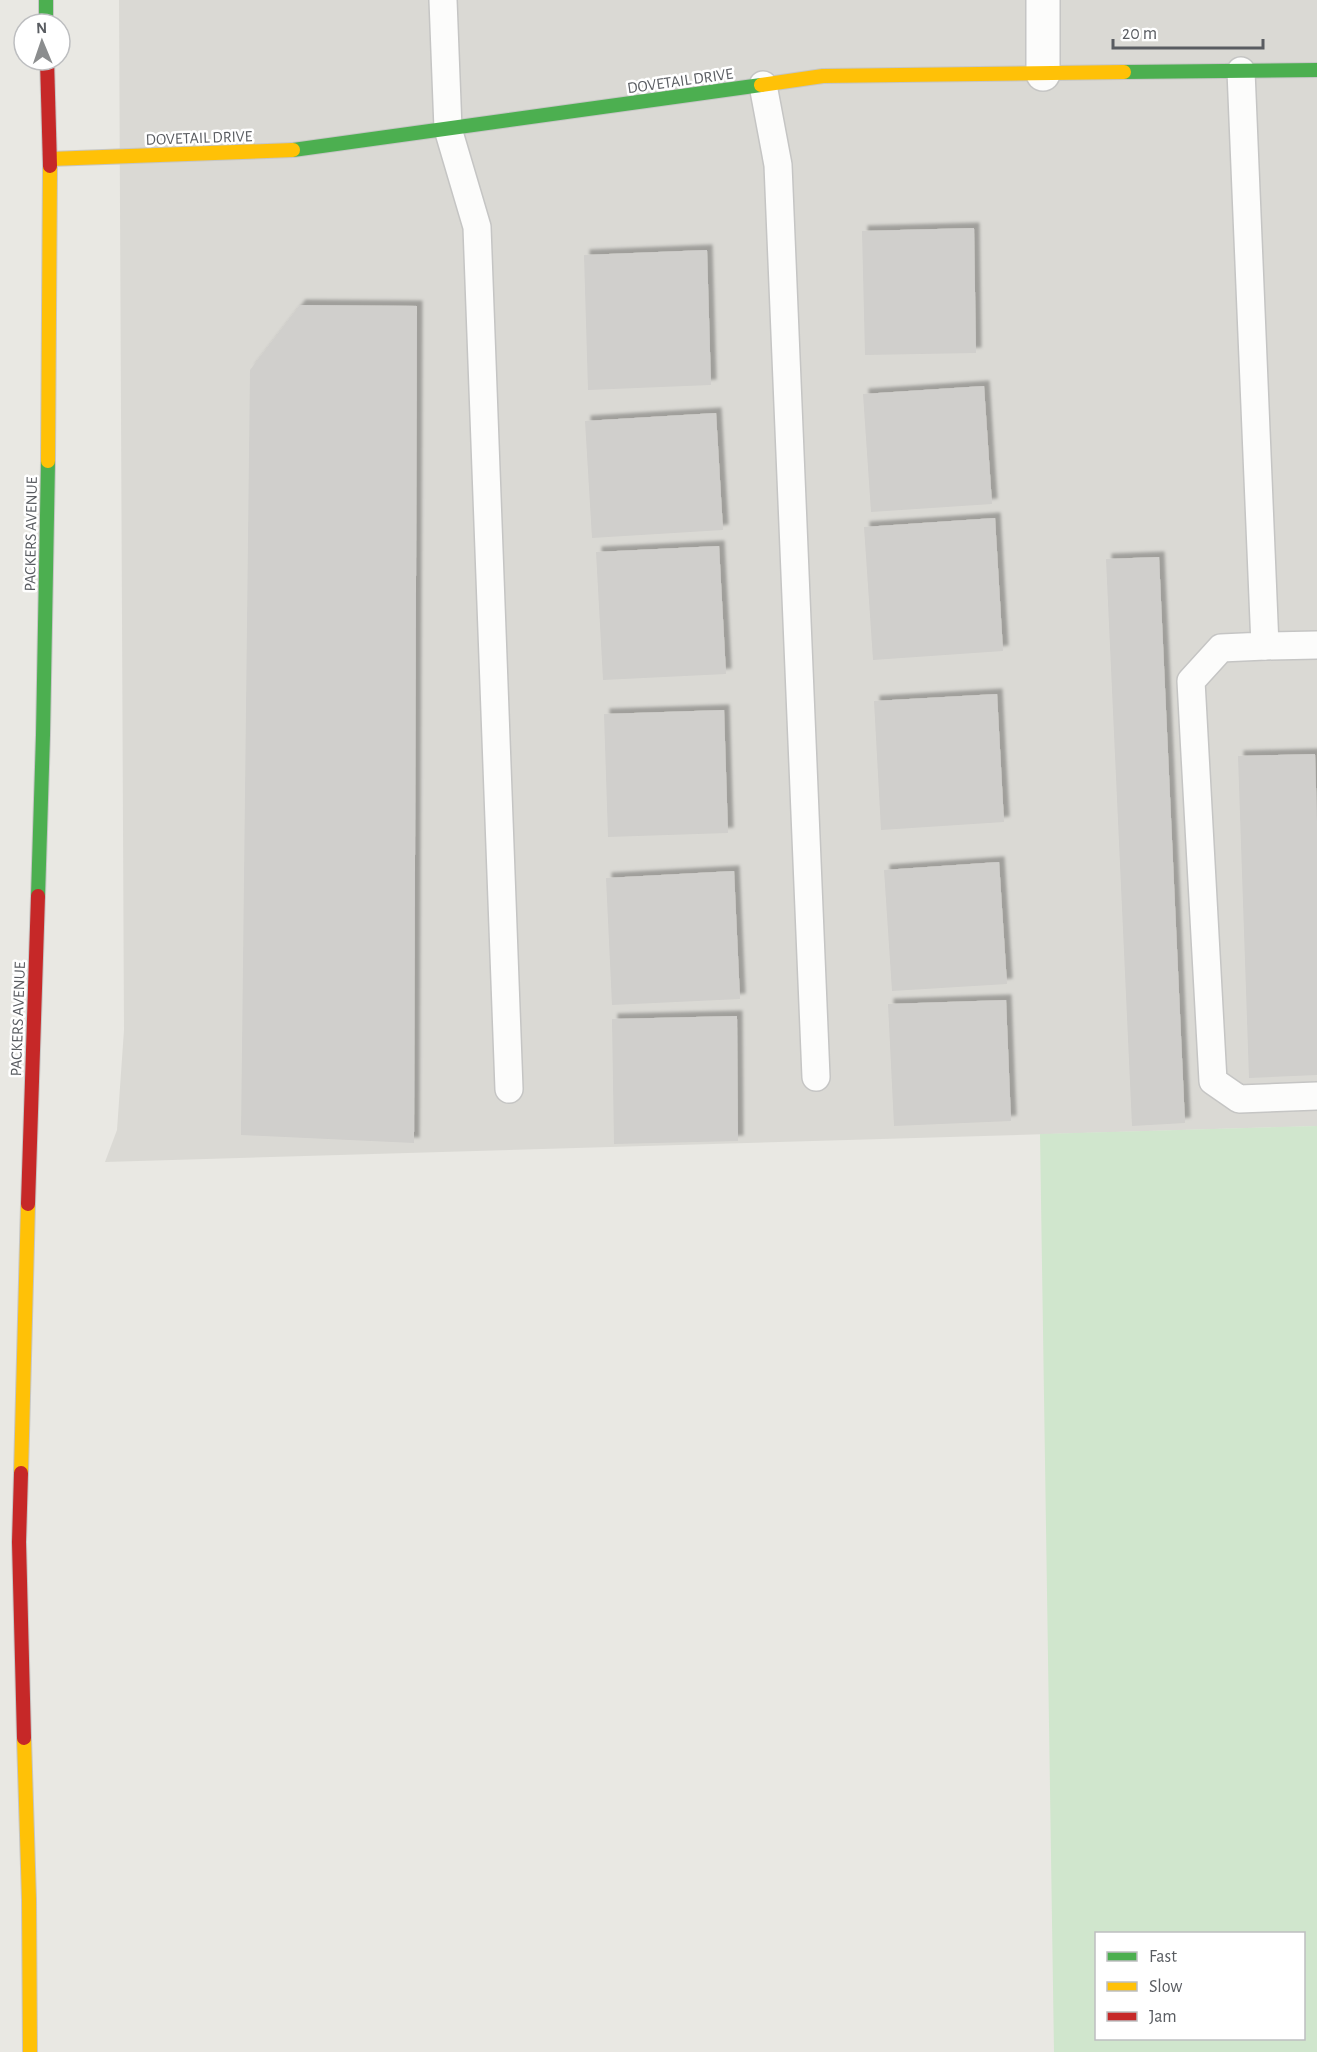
<svg xmlns="http://www.w3.org/2000/svg" width="1317" height="2052" font-family="'Alegreya Sans',sans-serif">
	<style>
		.industrial { fill: #dad9d4 }
		.green { fill: #d0e6cd; fill-rule: evenodd }
		.building { fill: #d0cfcc; filter: url(#shadow) }
		.lines { fill: none; stroke-linecap: round; stroke-linejoin: round }
		.lane-casing { stroke: #c5c5c4; stroke-width: 30 }
		.street-casing { stroke: #c5c5c4; stroke-width: 36 }
		.fast-casing { stroke: #c6c6c5; stroke-width: 16 }
		.slow-casing { stroke: #c6c6c5; stroke-width: 16 }
		.jam-casing { stroke: #c6c6c5; stroke-width: 16 }
		.lane { stroke: #fcfcfb; stroke-width: 27 }
		.street { stroke: #fcfcfb; stroke-width: 33 }
		.fast { stroke: #4caf50; stroke-width: 14 }
		.slow { stroke: #ffc107; stroke-width: 14 }
		.jam { stroke: #c62828; stroke-width: 14 }
		.labels { text-anchor: middle; stroke-width: 5; stroke-linejoin: round; paint-order: stroke }
		.street-label { font-size: 16px; fill: #595c61; stroke: #fff }
	</style>
	<defs>
		<filter id="shadow"><feDropShadow dx="5.5" dy="-5.5" stdDeviation="1.5" flood-color="#0004"/></filter>
	</defs>
	<rect width="100%" height="100%" fill="#e9e8e3"/>
	<polygon class="industrial" points="119,0 1317,0 1317,1126 105,1162 117,1130 124,1030"/>
	<path class="green" d="M1317,1126V2052H1054L1040,1134ZM1096,1934H1304V2038H1096Z"/>
	<g class="building">
		<polygon points="974,228 976,353 865,355 862,231"/>
		<polygon points="707,250 711,385 588,390 584,255"/>
		<polygon points="300,305 417,306 414,1143 241,1135 250,370"/>
		<polygon points="984,386 992,504 871,512 863,394"/>
		<polygon points="716,413 723,530 592,538 585,421"/>
		<polygon points="995,518 1003,651 873,660 864,527"/>
		<polygon points="719,546 726,674 603,680 596,552"/>
		<polygon points="1159,557 1185,1123 1132,1126 1106,559"/>
		<polygon points="997,694 1004,822 881,830 874,701"/>
		<polygon points="724,710 728,833 608,837 604,714"/>
		<polygon points="1315,754 1317,821 1317,1075 1249,1078 1238,756"/>
		<polygon points="999,862 1007,984 892,991 884,870"/>
		<polygon points="734,871 740,999 612,1005 606,878"/>
		<polygon points="1006,1000 1011,1121 894,1126 888,1004"/>
		<polygon points="737,1016 738,1141 614,1144 612,1019"/>
	</g>
	<g class="lines">
		<defs>
			<g id="lane">
				<polyline points="443,0 448,129 477,227 509,1089"/>
				<polyline points="1241,71 1265,646 1221,648 1191,681 1213,1081 1239,1099 1317,1096"/>
				<polyline points="763,85 778,165 816,1077"/>
				<polyline points="1265,646 1317,645"/>
			</g>
			<polyline id="street" points="1043,0 1043,74"/>
			<g id="fast">
				<polyline points="46,0 46,24"/>
				<polyline points="1124,72 1317,70"/>
				<polyline points="293,150 761,85"/>
				<polyline points="38,896 43,735 48,461"/>
			</g>
			<g id="slow">
				<polyline points="761,85 823,76 1124,72"/>
				<polyline points="50,159 293,150"/>
				<polyline points="48,461 50,166"/>
				<polyline points="21,1473 28,1204"/>
				<polyline points="24,1738 29,1899 30,2052"/>
			</g>
			<g id="jam">
				<polyline points="47,60 50,166"/>
				<polyline points="28,1204 38,896"/>
				<polyline points="21,1473 19,1542 24,1738"/>
			</g>
		</defs>
		<use href="#lane" class="lane-casing"/>
		<use href="#street" class="street-casing"/>
		<use href="#fast" class="fast-casing"/>
		<use href="#slow" class="slow-casing"/>
		<use href="#jam" class="jam-casing"/>
		<use href="#lane" class="lane"/>
		<use href="#street" class="street"/>
		<use href="#fast" class="fast"/>
		<use href="#slow" class="slow"/>
		<use href="#jam" class="jam"/>
	</g>
	<g class="labels">
		<g class="street-label">
			<text transform="translate(680 80) rotate(-8)" y="6">DOVETAIL DRIVE</text>
			<text transform="translate(199 137) rotate(-2)" y="6">DOVETAIL DRIVE</text>
			<text transform="translate(30 534) rotate(-89)" y="6">PACKERS AVENUE</text>
			<text transform="translate(17 1019) rotate(-88)" y="6">PACKERS AVENUE</text>
		</g>
	</g>
	<rect x="1095" y="1932" width="210" height="108" fill="#ffffff" stroke="#bdbec0" stroke-width="1.5"/>
	<rect x="1107" y="1952" width="30" height="9" fill="#4caf50" stroke="#bdbec0" stroke-width="1.5"/>
	<text x="1149" y="1962" font-size="18" fill="#595c61">Fast</text>
	<rect x="1107" y="1982" width="30" height="9" fill="#ffc107" stroke="#bdbec0" stroke-width="1.5"/>
	<text x="1149" y="1992" font-size="18" fill="#595c61">Slow</text>
	<rect x="1107" y="2012" width="30" height="9" fill="#c62828" stroke="#bdbec0" stroke-width="1.5"/>
	<text x="1149" y="2022" font-size="18" fill="#595c61">Jam</text>
	<g transform="translate(42 42) rotate(358)"><circle r="28" fill="#ffffff" stroke="#bdbec0" stroke-width="1.5"/>
	<path d="M0-4.5L10 22L0 15L-10 22Z" fill="#8b8d8e"/>
	<text y="-9" font-size="16" font-weight="bold" text-anchor="middle" fill="#595c61">N</text>
	</g>
	<path d="M1113 39v9h150v-9" fill="none" stroke="#595c61" stroke-width="3"/>
	<text x="1122" y="39" font-size="18" fill="#595c61" stroke="#ffffff" stroke-width="4.5" paint-order="stroke">20 m</text>
</svg>
